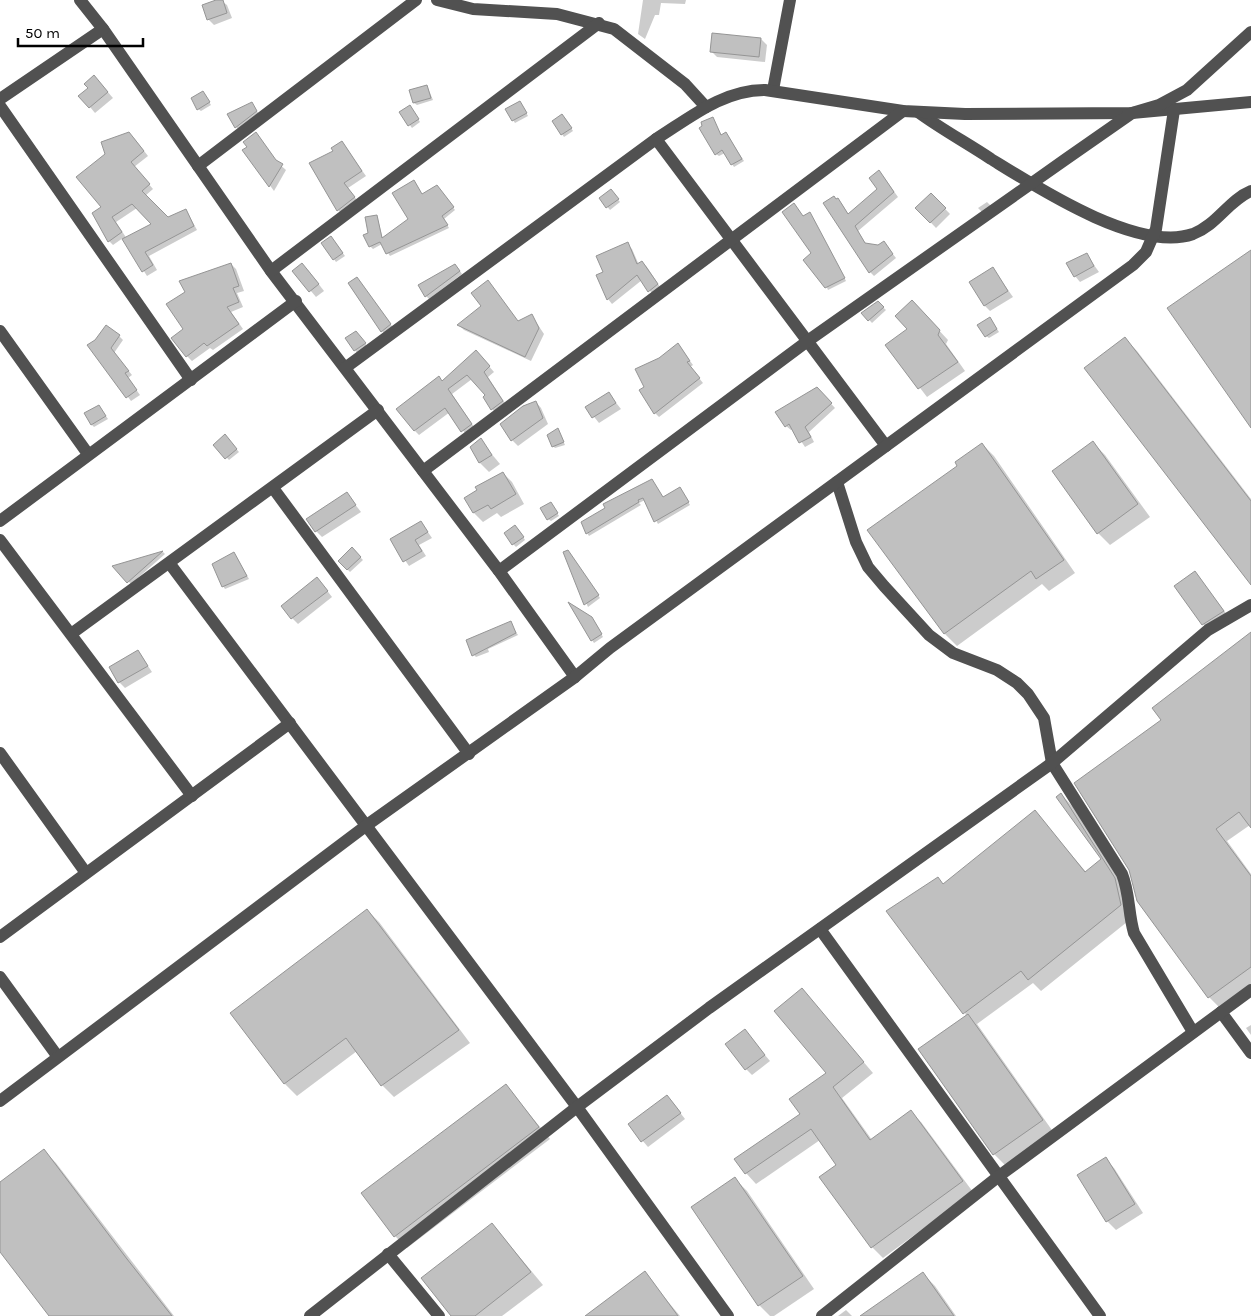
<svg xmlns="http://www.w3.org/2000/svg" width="1251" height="1316" font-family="Karla,sans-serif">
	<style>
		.shadow { fill: #0003; fill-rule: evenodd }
		.building { fill: #c0c0c0; stroke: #959595 }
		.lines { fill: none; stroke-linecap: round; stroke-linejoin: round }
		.minor { stroke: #515151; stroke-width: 12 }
	</style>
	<rect width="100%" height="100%" fill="#fff"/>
	<g class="shadow">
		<polygon points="220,0 227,5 232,18 214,25 208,19"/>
		<polygon points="643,0 686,0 685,4 661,3 659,15 655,15 645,39 638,34"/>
		<polygon points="761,39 767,45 765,62 717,57 711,51"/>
		<polygon points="100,83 113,98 95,113 90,107"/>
		<polygon points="427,86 433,100 417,105 414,103"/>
		<polygon points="205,95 211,105 201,111 198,109"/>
		<polygon points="520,102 528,116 515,123 513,120"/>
		<polygon points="252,104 259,114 238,129 236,127"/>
		<polygon points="412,109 420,122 412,128 400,112"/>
		<polygon points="565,118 573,131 564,137 562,134"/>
		<polygon points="712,118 722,136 728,136 744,161 734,167 725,153 719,156 716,154"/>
		<path d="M134,138L148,156L134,167L153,189L145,196L167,219L186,210L197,230L149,256L157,270L147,276L123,238L113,245L109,241L103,208ZM137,208L153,224L127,239L116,222Z"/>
		<polygon points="342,143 366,176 348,188 359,203 343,215 338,210 335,152"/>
		<polygon points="244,150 278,163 286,170 274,191"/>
		<polygon points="883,176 898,197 858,231 866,244 878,247 884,243 896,258 874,276 870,272 836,201 842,204 849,215 878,189"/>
		<polygon points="439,189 455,210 444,219 449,228 390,256 382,244 373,249 370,246 369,233 377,216 383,239 410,219 423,195"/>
		<polygon points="613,193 620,202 610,210 600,198"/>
		<polygon points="931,194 950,214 936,228 917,208"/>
		<polygon points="987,202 991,206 982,212 978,208"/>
		<polygon points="810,213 846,281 828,290 813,254 803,218"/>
		<polygon points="331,237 345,256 336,262 323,244"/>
		<polygon points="627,244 632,249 639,265 642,262 647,267 662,290 654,296 642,280 612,304 608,299 605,273"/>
		<polygon points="1086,254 1099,272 1080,282 1075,276"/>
		<polygon points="231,264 236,269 244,291 237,293 243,307 231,312 243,329 213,350 210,348 192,361 187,356 184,330"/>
		<polygon points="458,268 462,274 429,299 426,296 420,285"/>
		<polygon points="993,269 1013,297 990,311 984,305"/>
		<polygon points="308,270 324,291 316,297 294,271"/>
		<polygon points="361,283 394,329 386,335 382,331"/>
		<polygon points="878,303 886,310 872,323 863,313"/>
		<polygon points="920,310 948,340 946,344 965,371 927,397 887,345 909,329"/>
		<polygon points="532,316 544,334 531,361 464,330 459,325 519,322"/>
		<polygon points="992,321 999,332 989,338 986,336"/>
		<polygon points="359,335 367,346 357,353 347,339"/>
		<polygon points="119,336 123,340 114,353 132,375 128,378 140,395 131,401 89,345"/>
		<polygon points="1125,339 1137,351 1251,499 1251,583"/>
		<polygon points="678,345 693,365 690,367 703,383 659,417 655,413 646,387 659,360"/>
		<polygon points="481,357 494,372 488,377 507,406 497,414 492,409 487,395 472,379 452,394 476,430 467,436 450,412 419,435 415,431 443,382"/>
		<polygon points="821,393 835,408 809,432 814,442 805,447 793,429 791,430 786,426"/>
		<polygon points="609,394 621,409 599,423 587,408"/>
		<polygon points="536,402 541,408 548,424 518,446 512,440"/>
		<polygon points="101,409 108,419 94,427 92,425"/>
		<polygon points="558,430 565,445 555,448 553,446"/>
		<polygon points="225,436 239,452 229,460 215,445"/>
		<polygon points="480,440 500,464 489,472 480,463 471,447"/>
		<polygon points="1093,443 1105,455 1150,517 1110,545 1098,533"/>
		<polygon points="982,444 994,456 1075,573 1049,591 1042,584 957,646 945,634 869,530 959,466"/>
		<polygon points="503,473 512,482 524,504 501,517 497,513 483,522 474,513 466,498"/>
		<polygon points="652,481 663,498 682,491 690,505 658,524 645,500 639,503 641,505 589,536 587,533 606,509 604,504"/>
		<polygon points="347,494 361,512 322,537 316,531"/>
		<polygon points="551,503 559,516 551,521 548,519"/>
		<polygon points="421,522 432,538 419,545 426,556 409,566 391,540"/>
		<polygon points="518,529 525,540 516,547 513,544"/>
		<polygon points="352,549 363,560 350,572 339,561"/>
		<polygon points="163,552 165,554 131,584 115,567"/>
		<polygon points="564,553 570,554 600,598 588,607"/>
		<polygon points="236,556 249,579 225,589 223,586"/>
		<polygon points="1195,573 1232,621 1212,633 1203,624"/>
		<polygon points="322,584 332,597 298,624 292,618"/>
		<polygon points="594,621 603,637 594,643 592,640"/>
		<polygon points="510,623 518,635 488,649 489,652 476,657 474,655"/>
		<polygon points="1251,637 1251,826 1250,825 1227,841 1251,874 1251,987 1221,1009 1209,997 1163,721"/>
		<polygon points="138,651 152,672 125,688 119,682"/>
		<polygon points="1061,794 1073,807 1126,891 1132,918 1041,991 1033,983 977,1024 1054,1133 1006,1166 994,1154 938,879 944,885 1035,812 1086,872 1103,859 1057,797"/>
		<polygon points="367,910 379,922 470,1043 394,1097 382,1085 357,1051 297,1096 285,1084 232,1013"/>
		<polygon points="802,990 873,1073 842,1098 872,1140 910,1112 921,1122 973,1192 883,1258 872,1247 820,1178 838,1165 820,1140 756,1184 746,1173 802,1114 827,1073"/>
		<polygon points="1251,1025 1251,1035 1246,1028"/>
		<polygon points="745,1031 770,1061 752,1075 746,1069"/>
		<polygon points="506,1086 550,1139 407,1248 395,1236"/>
		<polygon points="672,1102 685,1119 648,1147 629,1125"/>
		<polygon points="44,1151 56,1163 174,1316 51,1316 0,1250 0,1184"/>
		<polygon points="1105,1159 1114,1168 1143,1213 1116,1230 1107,1221"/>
		<polygon points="735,1179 747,1191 814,1289 774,1316 770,1316 759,1305 692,1207"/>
		<polygon points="492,1224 543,1285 502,1316 453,1316"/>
		<polygon points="644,1273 680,1316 587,1316"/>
		<polygon points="923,1274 935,1286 956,1316 862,1316"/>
		<polygon points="846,1310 852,1316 838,1316"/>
	</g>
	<g class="building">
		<polygon points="216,0 223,0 227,13 207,20 202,5"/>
		<polygon points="712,33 761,38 759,57 710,52"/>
		<polygon points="94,75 108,92 89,108 78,96 88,88 84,84"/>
		<polygon points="427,85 431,98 413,103 409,90"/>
		<polygon points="203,91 210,102 197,110 191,98"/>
		<polygon points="520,101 527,113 512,121 505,109"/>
		<polygon points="252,102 257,111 235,128 227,114"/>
		<polygon points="410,105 419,119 408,126 399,112"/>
		<polygon points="562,114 572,128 561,135 552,121"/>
		<polygon points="713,117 721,135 726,132 742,159 731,165 722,150 715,155 699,128 702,126 701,122"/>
		<polygon points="129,132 144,151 131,162 150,184 142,191 168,217 186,209 194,226 145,252 153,265 142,272 122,239 151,224 132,204 112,217 122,232 108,242 92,213 101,207 76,177 105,154 101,142"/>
		<polygon points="256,132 276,160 283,164 269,187 242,150 247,147 243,142"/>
		<polygon points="342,141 362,171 344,183 355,197 337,211 309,163 333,151 331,148"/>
		<polygon points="879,170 894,192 855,226 865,243 878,245 884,241 893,254 869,273 823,203 834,196 836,199 838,198 848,214 877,189 869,178"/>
		<polygon points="414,180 422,194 437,185 454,207 442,216 448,225 386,254 380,242 369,247 363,235 368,233 365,217 377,215 382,238 408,219 392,193"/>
		<polygon points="611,189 619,199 606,208 599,198"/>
		<polygon points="931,193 946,208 930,223 915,208"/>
		<polygon points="794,203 803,216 810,212 845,278 825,288 803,260 811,253 782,212"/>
		<polygon points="331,236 343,253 333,260 321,243"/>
		<polygon points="628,242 637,264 642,261 658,284 648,292 637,275 607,300 596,275 603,272 596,256"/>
		<polygon points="1251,250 1251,428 1167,308"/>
		<polygon points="1087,253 1094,266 1074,277 1066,263"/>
		<polygon points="231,263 239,286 233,288 239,302 227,307 239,324 207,346 204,343 186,357 171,338 183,329 166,304 185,292 179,281"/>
		<polygon points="302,263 319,284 309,292 292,271"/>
		<polygon points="455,264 460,271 425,297 418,285"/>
		<polygon points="993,267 1008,291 984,306 969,282"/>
		<polygon points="357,277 391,324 381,332 348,283"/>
		<polygon points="488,280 518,321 532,314 539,328 525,357 457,325 481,306 471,293"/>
		<polygon points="912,300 940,330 938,335 958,362 918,389 885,345 907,329 895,316"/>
		<polygon points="878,301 884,307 868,321 861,313"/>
		<polygon points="990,317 997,329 985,337 977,325"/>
		<polygon points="106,325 120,335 111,348 129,371 125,373 137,390 126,398 87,345 95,340"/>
		<polygon points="356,331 366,343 354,351 345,338"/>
		<polygon points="1125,337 1251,501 1251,585 1084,368"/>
		<polygon points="678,343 690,361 687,362 700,378 654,414 639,390 644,387 635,369 659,358"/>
		<polygon points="476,350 490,366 484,372 503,401 491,410 483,397 485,395 467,375 448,389 472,424 461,432 445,408 414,431 396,409 439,376 442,381"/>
		<polygon points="817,387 832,403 805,427 811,437 799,443 789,424 785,427 775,412"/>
		<polygon points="609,392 616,403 592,418 585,407"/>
		<polygon points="536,401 543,418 511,441 500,424 523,406"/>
		<polygon points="99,405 106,416 91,425 84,413"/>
		<polygon points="558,428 564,442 552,447 547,435"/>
		<polygon points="225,434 237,449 225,459 213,445"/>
		<polygon points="481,438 492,455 479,463 470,447"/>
		<polygon points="1093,441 1138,504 1097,534 1052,471"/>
		<polygon points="982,443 1064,560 1036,579 1031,571 944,634 867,530 957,466 955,462"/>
		<polygon points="503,472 516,494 491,509 488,505 473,513 464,498 477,490 475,487"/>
		<polygon points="652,479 663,497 680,487 689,502 654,522 643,498 638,500 639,502 586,534 581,522 605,508 603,504"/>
		<polygon points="347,492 356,505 315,532 306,519"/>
		<polygon points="551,502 558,513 547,520 540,508"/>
		<polygon points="421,521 428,532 415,540 422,551 403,562 390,539"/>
		<polygon points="515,525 524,537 512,545 504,533"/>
		<polygon points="352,547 361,557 347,570 338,561"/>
		<polygon points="568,550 599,595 584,605 563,552"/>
		<polygon points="163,551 127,583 112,566"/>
		<polygon points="234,552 247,576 222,587 212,564"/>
		<polygon points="1195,571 1224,611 1202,625 1174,586"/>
		<polygon points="317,577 328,591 291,619 281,606"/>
		<polygon points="568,602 592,617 602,634 591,641"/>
		<polygon points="511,621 516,633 472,656 466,640"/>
		<polygon points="1251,632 1251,828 1239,812 1216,829 1251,876 1251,967 1208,998 1137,901 1129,870 1074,783 1161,720 1152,708"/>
		<polygon points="138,650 148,666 118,683 109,667"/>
		<polygon points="1061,793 1115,878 1121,905 1028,980 1021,971 963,1014 886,911 938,877 943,884 1035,810 1085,872 1101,859 1056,797"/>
		<polygon points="367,909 459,1030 381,1086 346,1038 284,1084 230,1013"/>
		<polygon points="802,988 864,1062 833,1087 870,1140 911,1110 963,1181 871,1248 819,1177 836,1165 811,1129 745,1174 734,1159 800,1114 789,1099 826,1073 774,1011"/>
		<polygon points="968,1014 1043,1120 993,1155 918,1049"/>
		<polygon points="745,1029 765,1055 745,1070 725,1044"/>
		<polygon points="506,1084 539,1127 394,1237 361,1193"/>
		<polygon points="667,1095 681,1113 641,1142 628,1124"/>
		<polygon points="44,1149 127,1259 172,1316 49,1316 0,1252 0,1182"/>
		<polygon points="1106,1157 1135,1204 1106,1222 1077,1175"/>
		<polygon points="735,1177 803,1276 758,1306 691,1207"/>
		<polygon points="492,1223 531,1272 475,1316 451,1316 421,1278"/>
		<polygon points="645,1271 678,1316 585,1316"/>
		<polygon points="923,1272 954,1316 860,1316"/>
	</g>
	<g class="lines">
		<g class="minor">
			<polyline points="80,0 103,29 271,271 499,571 575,677"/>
			<polyline points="437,0 473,9 557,14 614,29 685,84 706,107"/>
			<polyline points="773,90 790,0"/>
			<polyline points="0,99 103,29"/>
			<polyline points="0,106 191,380"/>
			<path d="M918,112C941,129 967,143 991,159C1038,188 1138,253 1193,234C1217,225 1229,200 1251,191"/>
			<polyline points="656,139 886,446"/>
			<polyline points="198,166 416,0"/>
			<polyline points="271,271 599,23"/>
			<polyline points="0,331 88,454"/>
			<path d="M345,368L656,139C691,117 723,90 765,90L903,111L965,114L1132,113L1251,102"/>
			<polyline points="423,471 903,111"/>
			<path d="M837,482L856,542L868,567L884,586L929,635L953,653L997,670L1017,683L1028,694L1044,718L1052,763L1122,874C1130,894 1128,913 1134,933L1193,1032"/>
			<polyline points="273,488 469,754"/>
			<polyline points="0,521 296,301"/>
			<polyline points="0,540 192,796"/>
			<polyline points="170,564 577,1107 728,1316"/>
			<polyline points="499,571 809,340 1066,159 1132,113 1159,105 1187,90 1251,32"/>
			<polyline points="71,634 378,410"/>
			<polyline points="0,753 86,873"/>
			<polyline points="820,929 1100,1316"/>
			<polyline points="0,937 290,723"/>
			<polyline points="0,977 58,1057"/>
			<polyline points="1221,1012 1251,1053"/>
			<polyline points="0,1101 367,825 575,677 610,648 1133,265 1146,252 1156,229 1174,110"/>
			<polyline points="388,1254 439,1316"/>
			<polyline points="310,1316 577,1107 709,1008 1052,763 1208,630 1251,605"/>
			<polyline points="822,1316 999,1176 1251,990"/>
		</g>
	</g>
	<path d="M18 38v8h125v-8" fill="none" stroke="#000000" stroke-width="2.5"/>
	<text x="25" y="38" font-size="15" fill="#000000" stroke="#ffffff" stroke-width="4" paint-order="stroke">50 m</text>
</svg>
